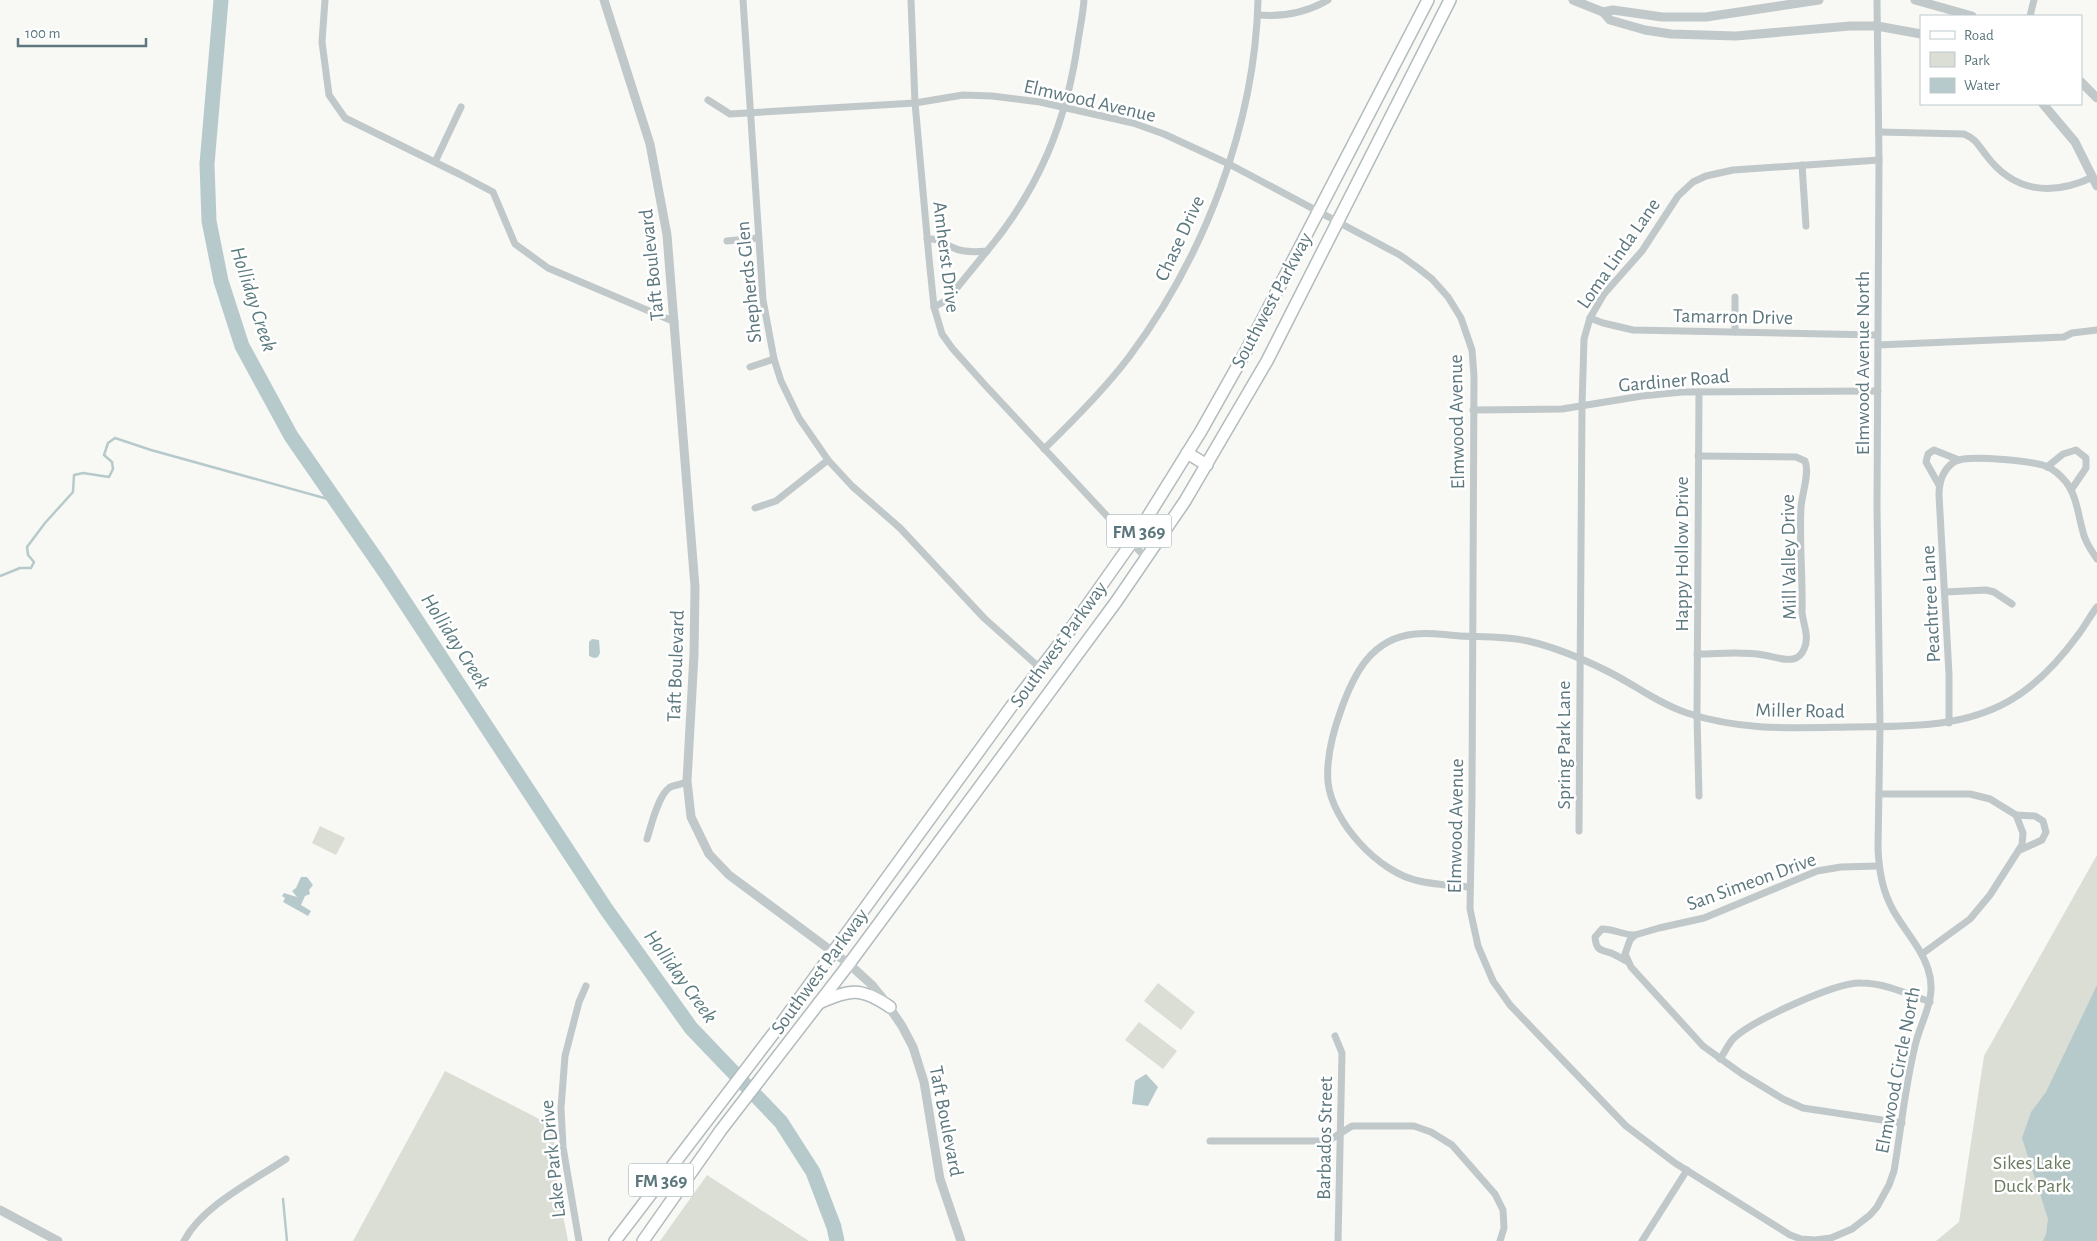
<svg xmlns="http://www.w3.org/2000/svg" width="2097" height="1241" font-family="'Alegreya Sans',sans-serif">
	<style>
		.green { fill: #daded4 }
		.water { fill: #b7cacb }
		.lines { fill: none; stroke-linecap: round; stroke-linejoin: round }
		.stream { stroke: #b7cacb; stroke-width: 2.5 }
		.river { stroke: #b7cacb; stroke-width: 15 }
		.primary-casing { stroke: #b2bbbd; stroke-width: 14 }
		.minor { stroke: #c0c8ca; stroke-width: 7 }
		.tertiary { stroke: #c0c8ca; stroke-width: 9 }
		.primary { stroke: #fff; stroke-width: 11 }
		.labels { text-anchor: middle; stroke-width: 5; stroke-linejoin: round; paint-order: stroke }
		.shield { fill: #fff; stroke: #8da0a4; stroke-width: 1 }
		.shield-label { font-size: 19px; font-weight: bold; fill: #5c777d }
		.street-label { font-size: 20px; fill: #5c777d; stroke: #fff }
		.park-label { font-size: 20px; fill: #6b7a60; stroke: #fff }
		.water-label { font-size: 21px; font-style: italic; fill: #5b7c7e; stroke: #fff }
	</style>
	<rect width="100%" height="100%" fill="#f8f8f5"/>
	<g class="green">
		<polygon points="320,826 345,838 336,855 312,843"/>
		<polygon points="2097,855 2097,1241 1936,1241 1959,1222 1984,1056"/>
		<polygon points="1158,983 1195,1012 1181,1030 1144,1001"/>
		<polygon points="1139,1022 1177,1051 1163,1069 1125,1040"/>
		<polygon points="445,1071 553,1126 558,1190 568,1241 353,1241"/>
		<polygon points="707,1175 809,1241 660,1241"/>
	</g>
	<g class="water">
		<polygon points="592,639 599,640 600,653 598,657 594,658 589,656 589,642"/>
		<polygon points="301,877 307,877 313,885 309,890 310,894 305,896 301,905 311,911 308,916 283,902 285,898 282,896 284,893 297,897 292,891 296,888"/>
		<polygon points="2097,985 2097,1241 2043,1241 2046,1234 2048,1219 2022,1138 2031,1112 2046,1092"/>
		<polygon points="1146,1074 1158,1087 1148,1106 1132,1104 1135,1081"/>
	</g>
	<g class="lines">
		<g class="stream">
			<polyline points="0,576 20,568 31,568 34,562 28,555 27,547 45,523 73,492 74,475 83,473 109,477 113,469 112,462 104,455 108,443 115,438 151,450 335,501"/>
			<polyline points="283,1199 287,1241"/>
		</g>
		<polyline class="river" points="221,0 207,164 209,221 221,281 242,346 291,436 385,572 606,909 691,1028 781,1122 813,1172 834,1227 837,1241"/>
		<defs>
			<g id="primary">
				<polyline points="1187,453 1207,465"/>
				<path d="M819,1003C850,989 861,987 890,1007"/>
				<polyline points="615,1241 783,1021 1011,707 1067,634 1132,542 1201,431 1246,351 1428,0"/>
				<polyline points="643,1241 721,1130 849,964 1116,602 1185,501 1267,361 1450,0"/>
			</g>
		</defs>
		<use href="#primary" class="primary-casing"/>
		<g class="minor">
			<polyline points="325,0 322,42 329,95 345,118 459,174 493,192 515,244 548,268 675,322"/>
			<polyline points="743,0 763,300 774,359 781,381 799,418 828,460 852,486 900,528 984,618 1040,668"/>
			<polyline points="911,0 915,103 929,258 934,307 942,334 952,348 985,385 1147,559"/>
			<path d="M1258,15C1283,17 1306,13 1328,0"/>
			<polyline points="2030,16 2034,0"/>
			<path d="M708,100L730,114L915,103L963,95L992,96L1040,102L1133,123L1164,134L1229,164L1400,255L1418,268L1432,279L1448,297L1461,318L1472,350L1474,376L1472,796L1470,909L1478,946L1493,981L1510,1005L1626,1126L1675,1163L1790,1235L1801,1239L1815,1240L1831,1238L1852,1229L1870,1215L1877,1207L1889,1185L1894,1171C1901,1129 1905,1087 1915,1046C1921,1019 1938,998 1928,969C1921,947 1904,930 1893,910C1882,890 1879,870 1878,848L1880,727L1877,506L1879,160L1877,0"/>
			<path d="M1879,132L1964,134C1976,139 1978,145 1986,155C2014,193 2053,196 2093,177"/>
			<polyline points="435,162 461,107"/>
			<polyline points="1802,165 1806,226"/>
			<path d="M927,239C940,238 943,244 954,248C964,253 977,252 987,251C1039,189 1067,121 1078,41C1080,28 1083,14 1084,0"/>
			<polyline points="727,241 758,238"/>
			<polyline points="934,307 947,300 987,251"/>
			<polyline points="1590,318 1603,323 1633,330 1877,335"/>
			<polyline points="1735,332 1735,297"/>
			<polyline points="1878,345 2064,337 2072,333 2097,330"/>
			<polyline points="750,367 774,359"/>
			<polyline points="1699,392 1697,716 1699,796"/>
			<polyline points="1473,410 1562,409 1642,396 1682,392 1878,391"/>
			<path d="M1044,449C1074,420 1104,390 1129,357C1204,257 1255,125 1258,0"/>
			<polyline points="2047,467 2063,454 2076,450 2086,458 2086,468 2071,490"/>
			<polyline points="1939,485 1926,462 1928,454 1934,450 1959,460"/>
			<polyline points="755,508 776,501 828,460"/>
			<polyline points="1945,592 1986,590 1994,592 2012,604"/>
			<path d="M1697,654C1719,654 1742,651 1763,655C1773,656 1783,661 1793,659C1798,658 1802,654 1804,649C1810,637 1803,624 1802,612C1803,577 1799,541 1801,507C1802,494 1810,472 1805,461L1796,457L1698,456"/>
			<path d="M1949,723V674L1939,495C1939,482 1942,470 1954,462C1966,454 2034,461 2048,467C2055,470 2061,476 2066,482C2077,496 2078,515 2083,532C2085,542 2091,550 2097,559"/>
			<polyline points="1879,794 1970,794 1990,799 2016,815 2023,833 2022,845 1990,895 1970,919 1922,954"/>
			<polyline points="2016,815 2035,816 2043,821 2046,832 2042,840 2020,850"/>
			<polyline points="1579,831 1582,406 1584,339 1590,318 1604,294 1642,251 1678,196 1693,182 1706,176 1733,170 1879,160"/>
			<path d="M647,839C651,826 658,796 669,788C674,784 681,786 687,781"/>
			<polyline points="1879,866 1841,867 1817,871 1704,918 1659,928 1635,935 1630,940 1625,954 1631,967 1703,1046 1742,1074 1783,1099 1803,1108 1902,1123"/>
			<path d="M1469,887C1453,885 1435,885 1419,881C1379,873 1332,822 1328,782C1326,758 1333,732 1341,710C1354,673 1372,638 1415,634C1429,632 1445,635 1460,636C1482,637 1505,636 1528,641C1554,647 1583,659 1607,671C1634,684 1657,703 1687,713C1742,731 1792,728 1849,727C1904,726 1960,729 2009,701C2037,685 2059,661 2078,635C2085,626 2090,616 2097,607"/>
			<path d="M1626,961C1621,958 1616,955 1611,953C1599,950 1596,949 1595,937L1602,929C1614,929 1623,935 1635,935"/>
			<polyline points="1335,1036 1342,1053 1338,1241"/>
			<path d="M1720,1059C1725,1052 1729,1042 1735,1037C1755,1020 1835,982 1861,983C1885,983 1908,994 1930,1002"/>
			<polyline points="1210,1141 1328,1141 1352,1126 1414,1126 1431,1132 1452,1145 1495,1194 1503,1210 1504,1228 1500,1241"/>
			<path d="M184,1241C202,1206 253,1181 286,1159"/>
			<polyline points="579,1241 563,1147 561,1108 565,1056 579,1002 586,986"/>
			<polyline points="1642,1241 1687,1170"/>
		</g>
		<g class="tertiary">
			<polyline points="604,0 650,144 667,235 695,587 694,655 687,781 691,817 709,854 729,875 849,964 872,985 885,1001 902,1026 913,1047 924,1082 940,1179 961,1241"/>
			<polyline points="1573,0 1603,12 1610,20 1645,30 1671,34 1736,36 1850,26 1877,26 1921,34"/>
			<polyline points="1915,0 1972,16"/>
			<polyline points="1603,12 1613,10 1662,17 1706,17 1819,0"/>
			<polyline points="2081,82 2097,98"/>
			<polyline points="2043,104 2075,142 2097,186"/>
			<polyline points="0,1210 58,1241"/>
		</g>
		<use href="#primary" class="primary"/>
	</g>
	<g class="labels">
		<g class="shield">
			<rect x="1106.5" y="514.5" width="65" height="33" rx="4"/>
			<rect x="628.5" y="1163.5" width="65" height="33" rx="4"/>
		</g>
		<g class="shield-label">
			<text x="1139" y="538">FM 369</text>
			<text x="661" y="1187">FM 369</text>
		</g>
		<g class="street-label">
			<text transform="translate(1090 100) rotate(13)" y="7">Elmwood Avenue</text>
			<text transform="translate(1179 238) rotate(-65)" y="7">Chase Drive</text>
			<text transform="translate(1618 253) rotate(-55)" y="7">Loma Linda Lane</text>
			<text transform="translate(947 257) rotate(83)" y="7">Amherst Drive</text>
			<text transform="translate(651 265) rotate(-96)" y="7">Taft Boulevard</text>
			<text transform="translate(748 282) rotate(-96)" y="7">Shepherds Glen</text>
			<text transform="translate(1271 300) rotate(-62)" y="7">Southwest Parkway</text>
			<text transform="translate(1733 316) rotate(1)" y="7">Tamarron Drive</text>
			<text transform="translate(1862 363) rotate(-90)" y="7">Elmwood Avenue North</text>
			<text transform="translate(1674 380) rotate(-5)" y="7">Gardiner Road</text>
			<text transform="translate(1456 422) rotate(-91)" y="7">Elmwood Avenue</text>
			<text transform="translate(1681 554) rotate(-90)" y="7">Happy Hollow Drive</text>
			<text transform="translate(1788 557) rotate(-91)" y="7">Mill Valley Drive</text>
			<text transform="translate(1930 604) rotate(-93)" y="7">Peachtree Lane</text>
			<text transform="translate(1058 644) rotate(-54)" y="7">Southwest Parkway</text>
			<text transform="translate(675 666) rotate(-88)" y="7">Taft Boulevard</text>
			<text transform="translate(1800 710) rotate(1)" y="7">Miller Road</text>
			<text transform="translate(1563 745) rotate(-90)" y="7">Spring Park Lane</text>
			<text transform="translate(1455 826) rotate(-89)" y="7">Elmwood Avenue</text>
			<text transform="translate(1751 881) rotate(-20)" y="7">San Simeon Drive</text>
			<text transform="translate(819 971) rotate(-54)" y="7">Southwest Parkway</text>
			<text transform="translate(1897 1070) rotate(-79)" y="7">Elmwood Circle North</text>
			<text transform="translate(947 1121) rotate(79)" y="7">Taft Boulevard</text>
			<text transform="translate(1324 1138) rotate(-89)" y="7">Barbados Street</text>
			<text transform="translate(552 1159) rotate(-96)" y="7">Lake Park Drive</text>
		</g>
		<g class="park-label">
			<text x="2032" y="1169">Sikes Lake<tspan x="2032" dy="23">Duck Park</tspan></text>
		</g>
		<g class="water-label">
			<text transform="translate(254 299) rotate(72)" y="7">Holliday Creek</text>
			<text transform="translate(456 641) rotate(57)" y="7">Holliday Creek</text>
			<text transform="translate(681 976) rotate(54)" y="7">Holliday Creek</text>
		</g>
	</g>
	<rect x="1920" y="15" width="162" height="90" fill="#ffffff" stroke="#bec9cb"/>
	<rect x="1930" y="31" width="25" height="8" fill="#ffffff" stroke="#bec9cb"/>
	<text x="1964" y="40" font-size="15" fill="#5c777d">Road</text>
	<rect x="1930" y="52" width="25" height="15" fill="#daded4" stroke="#bec9cb"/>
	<text x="1964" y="65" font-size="15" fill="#5c777d">Park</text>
	<rect x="1930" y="78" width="25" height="15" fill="#b7cacb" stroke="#bec9cb"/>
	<text x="1964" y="90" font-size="15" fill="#5c777d">Water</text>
	<path d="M18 38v8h128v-8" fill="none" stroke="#5c777d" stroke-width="2.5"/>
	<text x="25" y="38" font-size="15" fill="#5c777d" stroke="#ffffff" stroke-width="4" paint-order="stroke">100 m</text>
</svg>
